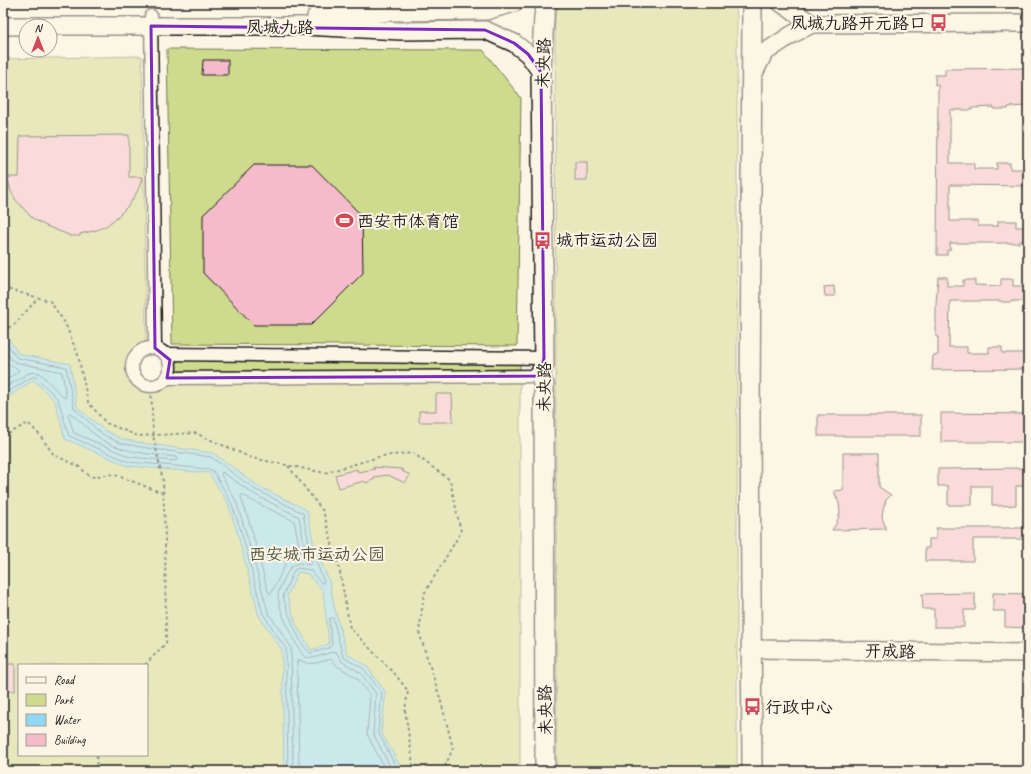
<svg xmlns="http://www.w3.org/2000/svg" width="1031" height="774" font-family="Caveat,'LXGW WenKai TC',sans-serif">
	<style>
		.green { fill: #ceda8d; stroke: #757b54; fill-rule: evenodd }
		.water { fill: #91d8f2; stroke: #628d9c; fill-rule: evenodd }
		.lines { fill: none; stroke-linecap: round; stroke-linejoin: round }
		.shore { stroke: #4b6772; stroke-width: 1 }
		.building { fill: #f5bbcb; stroke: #1c1c1c }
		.street-casing { stroke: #1c1c1c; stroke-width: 15 }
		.secondary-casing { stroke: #1c1c1c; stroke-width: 20 }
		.primary-casing { stroke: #1c1c1c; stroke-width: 22 }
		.path { stroke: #1c1c1c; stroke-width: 2; stroke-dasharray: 3 3; stroke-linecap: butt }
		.street { stroke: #fcf5e5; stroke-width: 12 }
		.secondary { stroke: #fcf5e5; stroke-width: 17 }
		.primary { stroke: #fcf5e5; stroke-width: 19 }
		.marked { fill: none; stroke: #7b2cbf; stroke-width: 3; stroke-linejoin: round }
		.labels { text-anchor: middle; stroke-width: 4; stroke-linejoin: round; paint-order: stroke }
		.poi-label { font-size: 17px; fill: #1c1c1c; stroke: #fcf5e5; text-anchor: start }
		.street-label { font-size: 17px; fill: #1c1c1c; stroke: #fcf5e5 }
		.park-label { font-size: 17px; fill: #51553e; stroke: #fcf5e5 }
	</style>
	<rect width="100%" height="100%" fill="#fcf5e5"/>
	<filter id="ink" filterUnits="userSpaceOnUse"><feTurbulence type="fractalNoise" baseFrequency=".025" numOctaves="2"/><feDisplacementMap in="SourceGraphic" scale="8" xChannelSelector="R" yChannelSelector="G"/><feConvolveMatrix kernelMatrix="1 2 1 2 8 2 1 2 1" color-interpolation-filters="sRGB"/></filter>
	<g filter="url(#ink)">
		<g class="green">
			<polygon points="557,3 735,3 737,16 737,771 557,771 555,17"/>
			<polygon points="167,49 483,50 521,98 517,346 172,344"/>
			<path d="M142,56L146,343C129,353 129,356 127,375C132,381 136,387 144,390C156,393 171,385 175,373C177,367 177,358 178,351L520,352V771H3V59ZM19,665H147V755H19Z"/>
		</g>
		<path class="water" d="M3,331L19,354L70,364L77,407L104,430L122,439L142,443L213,453L258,486L307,510L313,541L330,584L334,606L347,654L367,666L386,693L381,732L399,764V771H284L282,650L259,616L238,535L228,503L209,473L128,466L65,439L55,401L34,380L3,400ZM298,572L308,574L323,591L329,644L311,650L296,624L287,596Z"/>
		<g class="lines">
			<g class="shore">
				<path d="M3,338L17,358L66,367L74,408L102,434L120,443L141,447L211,457L256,490L303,513L309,543L324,582L323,583H321L310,570L298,568L294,570L283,596C286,607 301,652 312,653L329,648L332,645L329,619L331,618H333L343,657L364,669L382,693L378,732L395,765V771"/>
				<polyline points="3,347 11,359 15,362 62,372 66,396 65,398 63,397 41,374 36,372 29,373 3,389"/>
				<polyline points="3,358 9,365 18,369 19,371 3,382"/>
				<polyline points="3,395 32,377 36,377 58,399 69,436 129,462 209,469 213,471 231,502 242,534 263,614 286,649 288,771"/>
				<path d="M70,413C80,419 88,430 98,437C120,453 151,454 176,457L177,460L175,461L130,457L74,433L68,415Z"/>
				<polygon points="242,495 244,495 251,500 294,521 299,545 302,556 292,559 286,563 271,594 268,592 252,531 241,497"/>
				<path d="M293,771L291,647L268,612L246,533L236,501L221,475L222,472L254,494L299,517L304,543L312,563L310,565L298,563L292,566C288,570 277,591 278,597C279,610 296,648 305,657L313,658L336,651L341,661L361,673L376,694L373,733L390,766V771"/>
				<path d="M299,771L297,661L300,660C311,667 319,662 331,659L337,666L357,678L370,696L367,734L384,767V771"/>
			</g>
		</g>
		<g class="building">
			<polygon points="203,60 228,60 228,75 202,75"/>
			<polygon points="1028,68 1028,106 1008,107 1008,109 994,109 994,107 972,108 972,110 950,110 950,163 974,163 974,169 997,169 997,163 1010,163 1010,169 1028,169 1028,186 950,185 950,221 978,221 978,226 998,226 998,221 1016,221 1016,227 1028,227 1028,241 1019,241 1019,243 950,243 950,250 947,250 947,255 937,255 938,85 935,85 935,75 945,75 945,69"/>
			<polygon points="129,135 129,177 142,177 141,182 137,192 129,205 116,218 106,226 97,230 80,234 80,236 69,236 69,235 46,226 32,218 15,199 11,191 7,177 19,177 20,136"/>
			<rect x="575" y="162" width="12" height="18"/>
			<polygon points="254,165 312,165 362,216 363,273 311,325 254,325 203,273 203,215"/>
			<polygon points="938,277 947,277 947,286 963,286 963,280 975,280 975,285 1001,286 1001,279 1013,279 1013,286 1028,286 1028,301 1012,301 1012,302 1002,302 1002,301 950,301 949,347 967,347 967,353 989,353 989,347 1002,347 1002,353 1028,353 1028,369 932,370 933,356 938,355 938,337 936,337 936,304"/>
			<polygon points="834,286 835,296 825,296 824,287"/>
			<polygon points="436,394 452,394 453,422 419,422 419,411 436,411"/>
			<polygon points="941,413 1028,414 1027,442 941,442"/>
			<rect x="818" y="415" width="103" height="21"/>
			<polygon points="843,453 879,453 879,487 891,495 886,500 883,510 882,517 886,529 832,530 836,524 840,513 839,503 834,491 843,490"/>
			<polygon points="372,467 402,469 402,471 410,475 405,483 388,475 374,477 375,479 366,483 364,481 339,488 335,475 357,469 358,472 375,469"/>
			<polygon points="1025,468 1025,486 1016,486 1016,505 998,506 998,505 992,505 992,486 972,486 972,505 948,505 948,486 938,486 938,469"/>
			<polygon points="936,528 1028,528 1028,539 973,539 973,561 925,561 925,548 929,548 929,539 936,539"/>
			<polygon points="975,593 975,610 964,610 964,627 934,627 934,609 923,609 922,594"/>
			<polygon points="993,593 1028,594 1028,628 1005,627 1005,611 993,611"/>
			<rect x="3" y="664" width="12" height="27"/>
		</g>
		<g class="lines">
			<defs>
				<g id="street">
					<polyline points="151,16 155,348"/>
					<circle cx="151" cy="367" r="19"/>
					<polyline points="166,354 544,358"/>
					<polyline points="167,378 540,376"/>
				</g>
				<g id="secondary">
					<polyline points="781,3 812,24 1028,23"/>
					<polyline points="316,16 337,16 391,12 486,11 514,3"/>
					<polyline points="3,26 304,26 401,31 485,30 514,43 528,54 541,72"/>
					<polyline points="752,77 764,53 791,35 812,24"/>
					<polyline points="752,649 1028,653"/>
				</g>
				<g id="primary">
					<polyline points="752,3 750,416 752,771"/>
					<polyline points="545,771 544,385 540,376 544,364 541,72 544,17 547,3"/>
				</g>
			</defs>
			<use href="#street" class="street-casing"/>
			<use href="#secondary" class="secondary-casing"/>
			<use href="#primary" class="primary-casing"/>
			<g class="path">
				<polyline points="3,288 50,301 65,323 78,355 88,402 106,423 138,436 195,433 252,458 325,473 382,456 413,453 450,480 461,532 424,594 419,632 440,698 453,748 443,771"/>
				<polyline points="3,331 15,324 38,298"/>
				<polyline points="3,437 28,423 38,433 54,455 78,466 91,477 113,474 163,493"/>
				<polyline points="288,466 323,511 340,572 350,628 395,674 408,691 405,710 413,764 412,771"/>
				<polyline points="145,665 166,643 165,536 163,481 153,435 151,386"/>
				<polyline points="96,771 97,755"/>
			</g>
			<use href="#street" class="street"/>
			<use href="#secondary" class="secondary"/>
			<use href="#primary" class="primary"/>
		</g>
	</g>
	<path d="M0 0H1031V774H0ZM151,26L485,30L514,43L528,54L541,72L544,358L540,376L167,378L170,360L155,348Z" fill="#fcf5e5" fill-opacity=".55" fill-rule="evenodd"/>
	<path class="marked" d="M151,26L485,30L514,43L528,54L541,72L544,358L540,376L167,378L170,360L155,348Z"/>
	<defs>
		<symbol id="bus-bare" viewBox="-9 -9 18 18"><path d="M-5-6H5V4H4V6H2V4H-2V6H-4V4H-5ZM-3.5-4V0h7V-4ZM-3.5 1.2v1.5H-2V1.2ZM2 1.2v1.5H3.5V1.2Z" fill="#d1495b" stroke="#fcf5e5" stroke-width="2.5" paint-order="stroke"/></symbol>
		<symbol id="stadium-bare" viewBox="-9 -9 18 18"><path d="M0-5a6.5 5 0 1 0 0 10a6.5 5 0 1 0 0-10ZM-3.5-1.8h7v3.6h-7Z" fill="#d1495b" stroke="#fcf5e5" stroke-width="2.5" paint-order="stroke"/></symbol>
	</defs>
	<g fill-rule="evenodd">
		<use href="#bus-bare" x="926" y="10" width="25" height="25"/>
		<use href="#stadium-bare" x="332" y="208" width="25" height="25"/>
		<use href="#bus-bare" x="530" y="228" width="25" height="25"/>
		<use href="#bus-bare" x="740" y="694" width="25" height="25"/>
	</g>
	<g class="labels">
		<g class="poi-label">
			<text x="926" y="29" text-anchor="end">凤城九路开元路口</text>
			<text x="357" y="227">西安市体育馆</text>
			<text x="556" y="246">城市运动公园</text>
			<text x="765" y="713">行政中心</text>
		</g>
		<g class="street-label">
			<text x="280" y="33">凤城九路</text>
			<text transform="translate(543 63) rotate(-88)" y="6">未央路</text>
			<text transform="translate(544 387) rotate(-90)" y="6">未央路</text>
			<text transform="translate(890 651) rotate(1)" y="6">开成路</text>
			<text transform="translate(545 710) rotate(-91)" y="6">未央路</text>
		</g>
		<g class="park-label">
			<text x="317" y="560">西安城市运动公园</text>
		</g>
	</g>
	<rect width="1031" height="774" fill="none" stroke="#fcf5e5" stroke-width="16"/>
	<rect x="8" y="8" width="1015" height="758" fill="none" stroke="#1c1c1c" stroke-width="1.5" filter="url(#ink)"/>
	<rect x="18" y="664" width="130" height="92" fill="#fcf5e5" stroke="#a29e95"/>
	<rect x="26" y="677" width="20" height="6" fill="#fcf5e5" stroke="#a29e95"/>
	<text x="54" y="684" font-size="12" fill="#1c1c1c">Road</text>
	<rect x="26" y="694" width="20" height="12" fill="#ceda8d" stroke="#a29e95"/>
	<text x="54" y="704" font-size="12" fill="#1c1c1c">Park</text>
	<rect x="26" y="714" width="20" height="12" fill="#91d8f2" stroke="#a29e95"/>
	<text x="54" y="724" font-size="12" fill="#1c1c1c">Water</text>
	<rect x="26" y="734" width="20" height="12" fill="#f5bbcb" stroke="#a29e95"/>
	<text x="54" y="744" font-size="12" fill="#1c1c1c">Building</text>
	<g transform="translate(38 38)"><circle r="19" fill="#fcf5e5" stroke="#a29e95"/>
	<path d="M0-3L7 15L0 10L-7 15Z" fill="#d1495b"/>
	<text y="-6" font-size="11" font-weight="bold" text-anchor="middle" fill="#1c1c1c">N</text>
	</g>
</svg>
